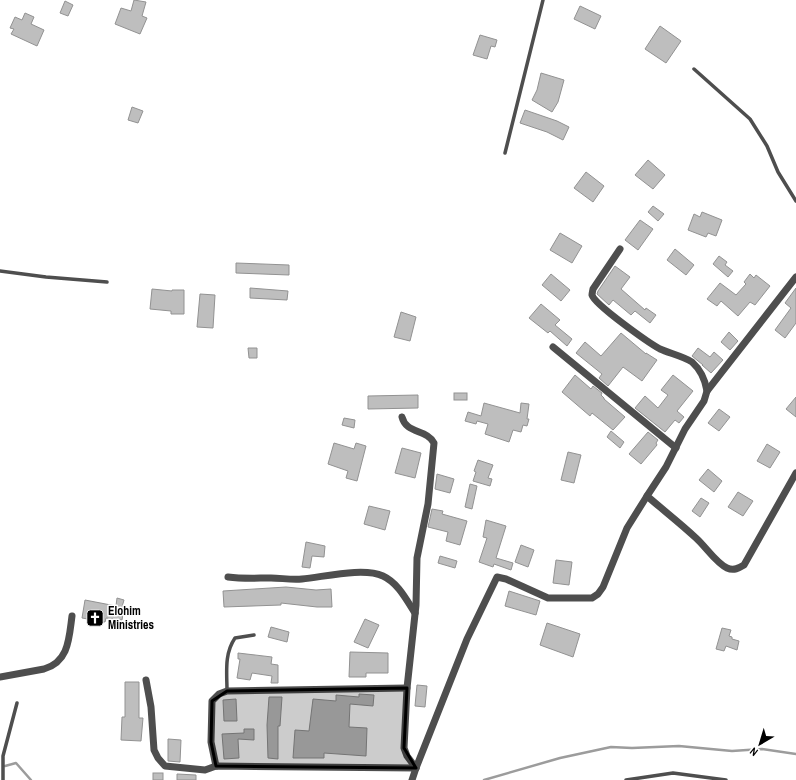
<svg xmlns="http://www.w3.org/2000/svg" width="796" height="780" font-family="'Archivo Narrow',sans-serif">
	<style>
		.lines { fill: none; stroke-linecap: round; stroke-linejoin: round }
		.stream { stroke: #9c9c9c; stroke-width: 2.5 }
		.building { fill: #bebebe; stroke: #929292 }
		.service { stroke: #4e4e4e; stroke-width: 3.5 }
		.minor { stroke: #4e4e4e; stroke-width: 7 }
		.marked { fill: #000; fill-opacity: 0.2; stroke: #000; stroke-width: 3; stroke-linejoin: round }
		.labels { text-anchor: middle; stroke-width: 3; stroke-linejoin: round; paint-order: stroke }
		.poi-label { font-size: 12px; font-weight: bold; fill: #000; stroke: #fff; text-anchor: start }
	</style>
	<rect width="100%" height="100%" fill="#fff"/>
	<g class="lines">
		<g class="stream">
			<polyline points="5,766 16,763 31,780"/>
			<polyline points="484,780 560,758 611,747 632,748 679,746 732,751 762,749 796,754"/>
		</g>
	</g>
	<g class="building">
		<polygon points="134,0 146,2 142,16 147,18 140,34 115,24 121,8 131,11"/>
		<polygon points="65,1 73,5 68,16 60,13"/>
		<polygon points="580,6 601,16 595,29 574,19"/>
		<polygon points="25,13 34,17 31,24 44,30 37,46 11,34 14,29 10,28 15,17 22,20"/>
		<polygon points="660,26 681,41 666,63 645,49"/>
		<polygon points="480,35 497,40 495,47 491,46 487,59 473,55"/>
		<polygon points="541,73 564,80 558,102 552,112 532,100 537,90"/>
		<polygon points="132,107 143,111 138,123 128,120"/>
		<polygon points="525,110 557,121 569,127 563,140 547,132 520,123"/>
		<polygon points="648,160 665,175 653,189 635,175"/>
		<polygon points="586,172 604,186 593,202 574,188"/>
		<polygon points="653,206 664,214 658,221 648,212"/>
		<polygon points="702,212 722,220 716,236 708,233 706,237 688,230 694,214 700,217"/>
		<polygon points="640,220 653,229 638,250 625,240"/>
		<polygon points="560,233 582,246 572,263 550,250"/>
		<polygon points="675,249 694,265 686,275 667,260"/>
		<polygon points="719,256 727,262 725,265 733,271 728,277 713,264"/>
		<polygon points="236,263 289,265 289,275 236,273"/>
		<polygon points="615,266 630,277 621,289 645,310 646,308 656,315 650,323 635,311 631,315 613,300 609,305 597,294 598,291"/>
		<polygon points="551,274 570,290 561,301 542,285"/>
		<polygon points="750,274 754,278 756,275 770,286 755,305 750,302 738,316 721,301 717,306 707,299 720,283 736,295 746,284 744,282"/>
		<polygon points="250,288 288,291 287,300 250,298"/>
		<polygon points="796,288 796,323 785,338 775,330 791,308 785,303"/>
		<polygon points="152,289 172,291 172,290 184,290 184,314 171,314 171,311 150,309"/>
		<polygon points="200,294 215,295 213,328 197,327"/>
		<polygon points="541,304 560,320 555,325 572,339 567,346 550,331 548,333 529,318"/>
		<polygon points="401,312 416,317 410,341 394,337"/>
		<polygon points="729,332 738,341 730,350 721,342"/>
		<polygon points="621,333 646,354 646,353 657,360 642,381 623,367 608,386 599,378 602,374 576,353 585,342 601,356"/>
		<polygon points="248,348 257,348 257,358 249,358"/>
		<polygon points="698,348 710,357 714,352 723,360 711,373 702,365 703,365 692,356"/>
		<polygon points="575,375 591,389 593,386 602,393 601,395 604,398 604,399 625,417 613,430 592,413 590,416 562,392"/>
		<polygon points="673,375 693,391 677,411 684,417 679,423 675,420 665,432 635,408 645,396 658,408 668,395 661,390"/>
		<rect x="454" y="393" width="13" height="7"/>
		<polygon points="418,395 418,408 368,409 368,396"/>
		<polygon points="796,397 796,417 786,409"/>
		<polygon points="484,403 520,413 521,403 529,404 527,419 529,419 527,426 523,425 521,432 513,430 509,442 485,434 488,424 477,421 476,424 465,421 468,412 481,416"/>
		<polygon points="719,409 730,417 719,431 708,423"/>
		<polygon points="344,418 355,420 354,428 342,425"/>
		<polygon points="611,431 624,442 620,448 607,437"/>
		<polygon points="648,432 658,440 656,443 657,445 641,464 629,454"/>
		<polygon points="334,443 354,449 356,443 366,446 357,481 346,478 348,471 328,464"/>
		<polygon points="767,444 780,452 770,468 757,461"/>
		<polygon points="402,448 421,453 415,478 395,473"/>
		<polygon points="568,452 581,455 574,483 561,480"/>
		<polygon points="478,460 493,465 488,478 492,479 490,486 473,481 476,472 474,471"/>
		<polygon points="708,469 722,481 714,492 699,480"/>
		<polygon points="437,474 454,479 450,493 435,489"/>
		<polygon points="470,484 477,486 472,509 465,507"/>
		<polygon points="738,492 753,501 743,516 728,507"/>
		<polygon points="701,498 709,503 700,517 692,511"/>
		<polygon points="369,506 390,511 385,530 364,524"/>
		<polygon points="432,509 443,511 442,514 467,521 460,545 446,541 448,532 428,527"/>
		<polygon points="486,520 506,526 496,558 513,563 511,570 494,564 493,567 479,562 487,538 483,537"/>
		<polygon points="306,542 325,546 324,557 312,556 310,568 302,567"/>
		<polygon points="521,545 534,550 528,567 515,562"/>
		<polygon points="440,556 457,561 455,568 438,563"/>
		<polygon points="556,560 572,562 569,585 553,583"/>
		<polygon points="286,587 316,590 331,589 332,607 317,607 281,603 281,605 224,607 223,591"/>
		<polygon points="509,591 540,601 536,615 505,606"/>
		<polygon points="117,598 124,600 122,607 124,608 122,620 106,618 105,622 82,618 85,600 116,606"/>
		<polygon points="365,619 379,625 368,648 354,642"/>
		<polygon points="547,623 580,634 573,657 540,645"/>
		<polygon points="271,627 289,632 287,642 268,637"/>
		<polygon points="722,628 731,630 729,636 732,637 732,639 739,641 737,650 726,646 724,651 716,649"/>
		<polygon points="350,652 388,653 388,673 366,673 366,677 349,677"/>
		<polygon points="238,653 272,657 271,664 278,665 278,683 271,683 272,676 252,673 250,680 237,678 240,659 238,659"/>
		<polygon points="125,682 139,682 139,718 143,718 141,741 121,740 122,717 125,717"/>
		<polygon points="417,685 427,686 425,707 415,706"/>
		<polygon points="359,694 374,695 373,706 350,704 349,727 367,728 366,756 324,753 324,758 293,758 295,730 309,731 313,699 336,701 336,695 359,697"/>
		<polygon points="269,697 282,697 280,726 278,726 278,759 268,758 267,725"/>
		<polygon points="236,699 237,721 224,721 223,700"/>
		<polygon points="244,729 254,729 254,740 238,739 239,758 224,759 222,734 244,733"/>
		<polygon points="168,739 181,740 180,762 168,761"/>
		<rect x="153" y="773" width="10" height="7"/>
		<polygon points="177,774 196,775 196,780 177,780"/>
	</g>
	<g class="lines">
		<g class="service">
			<polyline points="694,69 750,119 767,146 778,172 796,201"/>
			<polyline points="505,153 543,0"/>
			<polyline points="0,271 46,277 107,282"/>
			<path d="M227,691C227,673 224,654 235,638L254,635"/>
			<polyline points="3,780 3,756 17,703"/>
			<polyline points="626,780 673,773 726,780"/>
		</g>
		<g class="minor">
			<path d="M620,249L593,289C593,289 592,294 592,295C595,305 649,343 660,349C669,353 685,357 692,362C701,370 705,379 707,391"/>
			<path d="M796,277L707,391L704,401L685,429L666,467L647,496C663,510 680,523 696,538C706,547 716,563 727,568C734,571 739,568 744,565L796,473"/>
			<polyline points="553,347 676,448"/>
			<path d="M402,417C406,434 427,429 434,443L428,504L417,558L416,605L407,688L404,748L407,756L416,768"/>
			<path d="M228,577C243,579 257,578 271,578C281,578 291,580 302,579C324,577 363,567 383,576C398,583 406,599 415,613"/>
			<path d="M0,677L44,669C69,662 69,638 72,616"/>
			<polyline points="146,680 151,707 154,750 158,758 165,766 205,770 216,766 416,768"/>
			<polyline points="216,766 211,742 212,701 219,694 227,691 407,688"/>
			<polyline points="412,780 416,768 467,639 497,577 506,579 548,598 592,598 598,594 603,587 627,528 647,496"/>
		</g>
	</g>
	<path class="marked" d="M407,688L404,748L416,768L216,766L211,742L212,701L227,691Z"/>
	<defs>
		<symbol id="church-square" viewBox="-11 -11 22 22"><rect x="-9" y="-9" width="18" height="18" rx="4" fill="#000" stroke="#fff"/><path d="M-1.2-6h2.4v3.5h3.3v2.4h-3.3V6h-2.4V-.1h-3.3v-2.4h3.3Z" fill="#fff"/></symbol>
	</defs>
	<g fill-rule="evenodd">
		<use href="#church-square" x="85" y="608" width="20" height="20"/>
	</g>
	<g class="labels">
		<g class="poi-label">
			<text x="108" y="615">Elohim<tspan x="108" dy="14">Ministries</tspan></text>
		</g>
	</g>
	<g transform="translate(760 744) rotate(218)" stroke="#ffffff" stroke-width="3" paint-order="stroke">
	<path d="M0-3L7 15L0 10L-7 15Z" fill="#000000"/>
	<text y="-6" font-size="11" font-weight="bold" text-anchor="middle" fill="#000000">N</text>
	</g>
</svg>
